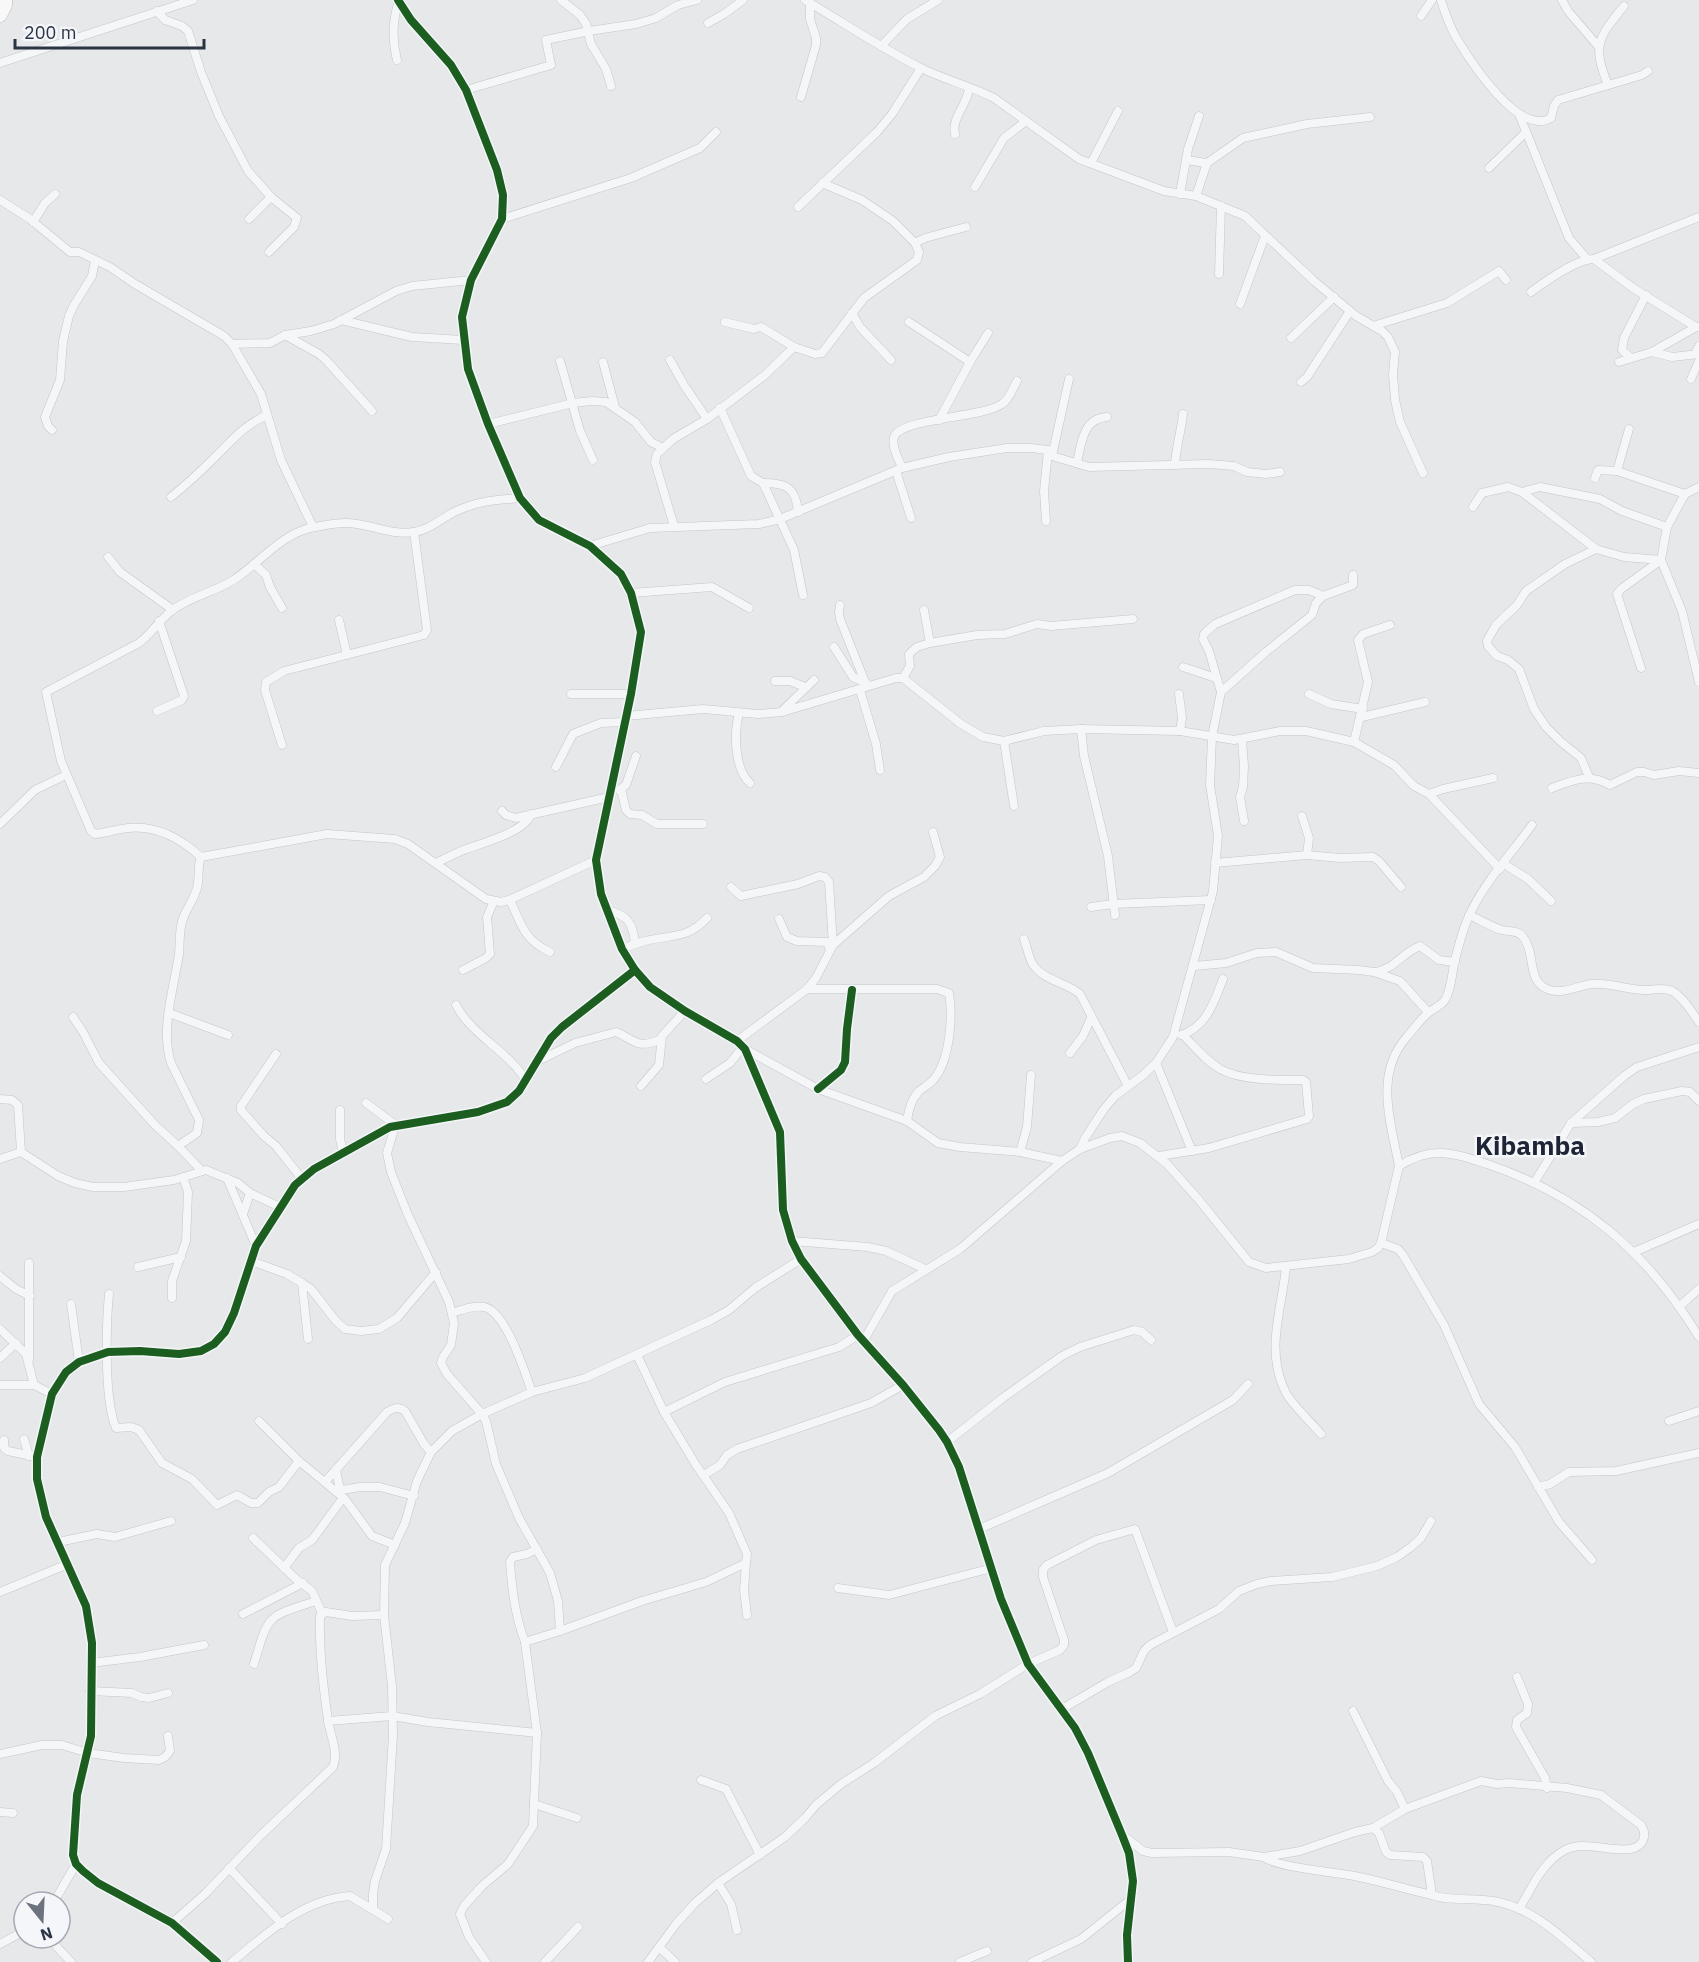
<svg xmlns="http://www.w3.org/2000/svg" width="1699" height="1962" font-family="'IBM Plex Sans',sans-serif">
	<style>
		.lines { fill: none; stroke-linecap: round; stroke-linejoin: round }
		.street-casing { stroke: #c4c6c8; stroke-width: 9 }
		.highway-casing { stroke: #b8bbbf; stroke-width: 15 }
		.street { stroke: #f5f6f7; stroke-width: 8 }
		.highway { stroke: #f8f8f8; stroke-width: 14 }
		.cycleway-casing { stroke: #f4f6f9; stroke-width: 11 }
		.cycleway { stroke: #1b5e20; stroke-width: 8 }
		.labels { text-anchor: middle; stroke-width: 5; stroke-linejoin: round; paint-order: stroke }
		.district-label { font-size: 26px; font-weight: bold; fill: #1d2536; stroke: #f4f6f9 }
	</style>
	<rect width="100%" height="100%" fill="#e6e8ea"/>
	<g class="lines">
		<defs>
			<g id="street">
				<polyline points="398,0 411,20 451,65 466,90 497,170 503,195 502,219 471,280 462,317 468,369 488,424 520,498 539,520 590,546 621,574 631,593 641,632 631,694 596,860 601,894 622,949 635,970 650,987 685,1011 737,1041 745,1049 780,1132 783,1210 792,1241 801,1259 858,1335 903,1385 939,1430 947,1442 959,1467 1001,1599 1028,1664 1075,1728 1088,1753 1122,1835 1129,1853 1133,1881 1127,1935 1128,1962"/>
				<polyline points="561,0 580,15 586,24 591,44 606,69 611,86"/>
				<path d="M805,0C844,23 881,48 921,68C945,80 971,86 994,98L1079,159L1164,191L1196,196L1245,216L1314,281L1356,316L1382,331L1388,337L1395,352L1393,374L1395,400L1400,422L1423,473"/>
				<path d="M1441,0C1445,13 1450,27 1457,39C1471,62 1519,137 1551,118L1554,106L1558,100L1642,75L1648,71"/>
				<polyline points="1562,0 1568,11 1598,46"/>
				<polyline points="157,11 165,20 182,26 188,31 201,72 219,116 248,171 271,197 297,218 294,227 269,252"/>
				<polyline points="1421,16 1432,0"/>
				<polyline points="708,23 724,14 743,0"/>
				<polyline points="881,46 907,19 938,0"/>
				<path d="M397,60C392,40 392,21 399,1"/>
				<polyline points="0,63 193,0"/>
				<path d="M1608,85C1592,45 1598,38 1624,6"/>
				<polyline points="466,90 551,65 546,40 589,31 636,24 656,18 678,5 697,0"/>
				<polyline points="801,97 816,45 816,38 810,19 810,3"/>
				<polyline points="1519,114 1569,238 1587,259"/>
				<path d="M955,134C951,118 968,104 969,88"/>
				<polyline points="1186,160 1207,163"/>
				<polyline points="1091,163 1118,111"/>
				<polyline points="1489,168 1525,133"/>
				<polyline points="975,187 1004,138 1026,121"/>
				<polyline points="1180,194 1188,149 1199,116"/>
				<polyline points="1196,196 1207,163 1243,138 1307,124 1370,117"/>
				<polyline points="0,200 30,219 70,252 79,252 110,267 135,284 224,336 232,344 261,394 281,460 313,527"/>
				<polyline points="798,207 877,132 892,114 921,68"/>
				<polyline points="249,219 271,197"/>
				<polyline points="502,219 631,178 700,148 716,132"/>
				<polyline points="33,222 45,203 55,194"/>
				<polyline points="915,243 925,238 966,227"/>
				<polyline points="1594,259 1633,288 1696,327"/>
				<polyline points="1219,274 1221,206"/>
				<path d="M1531,292C1546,281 1576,259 1594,259L1699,217"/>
				<polyline points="1240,304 1265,236"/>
				<polyline points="852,313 860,327 891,360"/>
				<polyline points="341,320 412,337 463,340"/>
				<polyline points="725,322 754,329 761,327 794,347"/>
				<polyline points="909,322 970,362"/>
				<polyline points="1373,326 1447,303 1499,271 1506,280"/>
				<polyline points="285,335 319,354 326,360 372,411"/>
				<polyline points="1291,338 1334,297"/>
				<polyline points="232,344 270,343 285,335 311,331 334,324 396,291 412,286 471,280"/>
				<polyline points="1652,352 1672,357 1699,354"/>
				<polyline points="1695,354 1699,346"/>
				<polyline points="1631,358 1622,350 1624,338 1646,295"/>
				<polyline points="670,360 684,385 707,419"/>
				<polyline points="560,361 580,431 593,460"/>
				<polyline points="603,362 615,407"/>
				<polyline points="1619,362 1652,352 1696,327 1699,327"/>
				<polyline points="1691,379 1699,361"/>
				<polyline points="1301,382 1307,377 1350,311"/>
				<polyline points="720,408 751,476 763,483 794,550 803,595"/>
				<polyline points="939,420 970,362 988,333"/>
				<polyline points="488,424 573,403 592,401 606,402 635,422 651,442 663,448"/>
				<polyline points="52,430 48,426 45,417 60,380 63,341 69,316 74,305 92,276 95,261"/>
				<polyline points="1052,456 1069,379"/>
				<path d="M1077,463C1081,444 1083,418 1107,417"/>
				<path d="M1175,465C1176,447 1181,432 1183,414"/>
				<path d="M902,468C899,460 891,446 894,437C901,418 982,418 1002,404C1010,399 1013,388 1017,381"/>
				<polyline points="896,471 911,518"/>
				<polyline points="1617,471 1629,429"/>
				<polyline points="1595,478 1598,470 1617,471 1685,494"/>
				<path d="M763,483C786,483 796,487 798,512"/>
				<polyline points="1699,487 1685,494 1667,527 1661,560 1682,611 1699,682"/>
				<polyline points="1522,492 1540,487 1600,499 1622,511 1667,527"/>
				<path d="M171,497C186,485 200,472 213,459C232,441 241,427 267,415"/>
				<polyline points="1473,507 1482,493 1508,487 1522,492 1596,549"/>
				<polyline points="1046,521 1044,491 1048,451"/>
				<polyline points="674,526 655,462 657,454 673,439 707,419 765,375 794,347 815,354 822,353 864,298 917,260 919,252 915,243 893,221 862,200 822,183"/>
				<polyline points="590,546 650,528 759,524 780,519 902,468 949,457 1007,448 1031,448 1048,450 1052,456 1089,467 1209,464 1234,466 1247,472 1266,474 1280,472"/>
				<polyline points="108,557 120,572 173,610"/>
				<polyline points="254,564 266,575 270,587 282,608"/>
				<polyline points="631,593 712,587 749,608"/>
				<polyline points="840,605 839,612 840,619 865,682"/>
				<polyline points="924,610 930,643"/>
				<polyline points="339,620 347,655"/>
				<polyline points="834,647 853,677 866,683"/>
				<polyline points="1183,667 1216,678"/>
				<polyline points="1641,668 1617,594 1621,589 1661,560"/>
				<polyline points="903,678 910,666 909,654 917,647 930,643 977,635 1005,634 1037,624 1051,626 1133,619"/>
				<polyline points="775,681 790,681 805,687"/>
				<polyline points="860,690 876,744 880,770"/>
				<polyline points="1221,692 1209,651 1203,639 1204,634 1215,624 1295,590 1309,590 1323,596"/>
				<polyline points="571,694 631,694"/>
				<polyline points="1179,694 1182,718 1180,731"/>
				<polyline points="1309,694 1331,704 1363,709"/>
				<polyline points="783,710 814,680"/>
				<polyline points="157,711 182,700 184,696 159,621"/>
				<path d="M739,713C734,732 734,769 750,783"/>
				<polyline points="626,716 703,709 758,714 782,712 896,678 903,678 961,724 983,737 1004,741 1044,731 1081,729 1180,731 1234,740 1280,731 1306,731 1354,742 1394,765 1414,786 1429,794 1500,869"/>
				<polyline points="1362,717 1425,702"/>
				<polyline points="1081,729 1084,756 1108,856 1115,915"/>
				<polyline points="1242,739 1244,766 1243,787 1240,797 1244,821"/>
				<polyline points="1004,741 1014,806"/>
				<polyline points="1354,742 1368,682 1358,640 1363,634 1390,625"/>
				<polyline points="282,745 265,690 266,682 284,671 424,635 427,630 414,532"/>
				<polyline points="556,767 573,734 601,723 624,722"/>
				<polyline points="1589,777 1581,758 1560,741 1546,727 1534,709 1519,669 1508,660 1497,656 1488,646 1487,641 1496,625 1517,605 1526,591 1565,564 1596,549 1624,557 1661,560"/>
				<path d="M1552,788C1573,780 1589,773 1610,785L1637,772H1644L1654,775L1679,771L1699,773"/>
				<polyline points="621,789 626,810 630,814 642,815 657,824 703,824"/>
				<polyline points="619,790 626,785 636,756"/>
				<polyline points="1429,794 1443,789 1493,778"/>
				<polyline points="502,811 506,815 516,818 609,797"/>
				<polyline points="1302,816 1309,838 1307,855"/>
				<polyline points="0,824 35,790 66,775"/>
				<path d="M201,857C181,839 156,825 128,828C117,829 106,833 95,834L91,831L61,761L46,692L139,643C151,634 159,621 171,611C189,597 212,593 232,581C259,564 282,532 315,527C325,525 337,523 346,523C369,523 391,536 414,532C429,530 441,519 454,512C477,501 495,500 520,498"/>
				<path d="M436,863C446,858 456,853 466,849C483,843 525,832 531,814"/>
				<polyline points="1215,863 1307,855 1340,858 1373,857 1379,861 1401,887"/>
				<polyline points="1504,864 1528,879 1551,901"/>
				<polyline points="731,887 741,896 798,884 819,876 825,877 829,882 833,945"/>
				<path d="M510,900C521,924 524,940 550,952"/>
				<polyline points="1091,907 1113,904 1211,900"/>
				<path d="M607,910C627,915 633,922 635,944"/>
				<path d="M1469,915C1479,919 1491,927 1502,930C1510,932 1518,930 1523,937C1537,954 1525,982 1550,990C1564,994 1578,986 1591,984C1609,982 1627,990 1645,990C1654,990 1663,987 1672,991C1683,997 1692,1012 1699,1022"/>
				<polyline points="779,919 787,937 797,941 827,942 830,950"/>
				<path d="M1024,939C1027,947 1029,960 1034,966C1044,980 1067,983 1080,994L1128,1086"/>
				<path d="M622,949C630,946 637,943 645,941C672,934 686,940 707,918"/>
				<polyline points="1194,966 1226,963 1257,953 1276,952 1313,968 1359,970 1374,972 1400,981 1428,1012"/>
				<polyline points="463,970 486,958 490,954 487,917 494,901"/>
				<path d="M1376,972C1394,969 1403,952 1420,946L1439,960L1455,962"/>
				<path d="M807,989H937L949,993C953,1016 950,1060 934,1079C930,1084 924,1087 919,1091C911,1100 909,1109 907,1121"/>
				<path d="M456,1005C472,1036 509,1051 526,1081"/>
				<polyline points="169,1013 228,1035"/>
				<polyline points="73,1017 83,1032 99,1063 155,1125 178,1146 201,1170"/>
				<path d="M1181,1035C1207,1027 1214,1002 1223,979"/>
				<polyline points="737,1041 807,989 816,978 833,945 889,896 924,877 935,866 940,857 933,832"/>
				<polyline points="745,1049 818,1089 907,1121 938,1143 960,1147 1020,1152 1062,1161"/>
				<polyline points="1070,1053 1083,1036 1091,1018"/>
				<polyline points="276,1054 241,1106 241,1110 264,1136 276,1146 302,1179"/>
				<path d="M538,1061L575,1043L616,1032C635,1040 637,1050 661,1039"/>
				<polyline points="1156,1063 1192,1151"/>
				<polyline points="706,1079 730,1063 743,1047"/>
				<polyline points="641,1086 659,1065 662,1036 685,1011"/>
				<polyline points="818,1089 841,1070 845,1062 847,1029 852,990"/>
				<polyline points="0,1099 12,1100 18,1105 21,1152"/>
				<polyline points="366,1103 397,1126"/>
				<polyline points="340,1110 340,1139 343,1152"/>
				<polyline points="1571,1123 1598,1122 1615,1118 1633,1104 1644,1099 1682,1091 1690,1092 1699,1101"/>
				<polyline points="395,1126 387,1153 391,1172 408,1215 449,1302 454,1323 451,1345 443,1357 441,1363 447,1374 482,1414 486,1421 496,1464 519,1518 550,1573 558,1601 560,1631"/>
				<path d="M178,1146L197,1133L199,1120L171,1063C160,1029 174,988 179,954C180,943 179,932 182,922C185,910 194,900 197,888C200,878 197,866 201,857L327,834L395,839L408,844L486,899L501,902L509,900L596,860"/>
				<polyline points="1080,1149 1085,1138 1104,1109 1115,1096 1142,1076 1156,1063 1173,1037 1213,891 1218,836 1210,785 1212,737 1221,692 1267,651 1312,615 1316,603 1323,596 1353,585 1353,575"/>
				<polyline points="1020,1152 1027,1127 1031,1075"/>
				<path d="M1159,1156L1209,1148L1307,1119L1309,1116L1306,1082L1303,1080C1280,1080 1243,1081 1222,1070C1207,1062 1195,1047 1183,1035"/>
				<polyline points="0,1159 21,1152 58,1176 75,1183 93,1187 124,1187 174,1180 206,1170 238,1183 250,1193 280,1207"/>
				<path d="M1399,1166C1391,1123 1374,1075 1406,1038C1413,1030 1419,1021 1427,1014C1432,1009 1441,1006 1445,1000C1451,990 1452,975 1454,964C1458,948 1462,931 1469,916C1483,884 1511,854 1532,825"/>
				<polyline points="227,1178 256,1246"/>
				<polyline points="1534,1183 1571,1123 1624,1076 1637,1067 1699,1047"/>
				<polyline points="243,1214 250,1193"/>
				<polyline points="792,1241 868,1247 886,1251 925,1269"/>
				<polyline points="1381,1243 1398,1249 1403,1255 1444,1325 1479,1404 1515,1447 1559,1522 1592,1560"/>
				<polyline points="1634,1252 1699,1224"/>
				<polyline points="251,1261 287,1274 302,1283 311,1289 336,1321 345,1329 361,1331 379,1329 397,1318 436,1272"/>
				<polyline points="29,1263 29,1359"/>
				<polyline points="138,1267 181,1257"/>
				<path d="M1286,1267C1282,1309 1265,1349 1285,1391C1290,1403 1312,1423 1321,1434"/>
				<polyline points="0,1276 16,1289 30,1296"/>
				<polyline points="302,1283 308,1339"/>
				<path d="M109,1294C106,1326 104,1400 116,1428L131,1427L139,1430L162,1463L192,1479L217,1505L237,1495L251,1503H258L269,1492L279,1487L299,1461"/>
				<polyline points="172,1298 172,1281 186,1241 188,1192 183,1177"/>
				<polyline points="71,1304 79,1362"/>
				<polyline points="1680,1306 1699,1289"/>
				<path d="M452,1313C462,1310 474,1305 484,1307C506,1311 525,1373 532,1392"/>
				<polyline points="0,1329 26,1354 34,1385"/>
				<path d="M864,1340L892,1291L960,1249L1062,1161L1080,1149L1110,1138L1122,1136L1140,1143L1167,1164L1199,1200L1249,1262L1266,1268L1349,1259L1372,1252L1378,1248L1381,1243L1399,1166C1432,1145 1453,1153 1487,1164C1582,1196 1647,1252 1699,1337"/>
				<polyline points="0,1358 16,1343"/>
				<polyline points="0,1385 34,1385 52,1394"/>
				<polyline points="664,1412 725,1382 839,1347 858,1335"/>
				<polyline points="259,1421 299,1461 345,1499 372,1536 395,1545"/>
				<polyline points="1669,1421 1699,1411"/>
				<polyline points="24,1439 29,1456"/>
				<polyline points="4,1440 4,1448 8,1451 37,1457"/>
				<polyline points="947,1442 1004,1397 1062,1356 1080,1347 1134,1330 1142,1332 1151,1340"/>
				<polyline points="336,1470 340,1490"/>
				<polyline points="704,1475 720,1465 727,1455 737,1449 871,1403 903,1385"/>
				<path d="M325,1482L387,1412C394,1408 398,1406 405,1411L424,1444L431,1452"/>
				<polyline points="1538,1487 1550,1484 1569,1472 1616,1471 1699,1453"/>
				<polyline points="336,1491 360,1487 380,1487 414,1496"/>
				<polyline points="979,1529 1108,1473 1233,1400 1248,1384"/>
				<polyline points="253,1538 296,1579 312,1591 322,1613"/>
				<polyline points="58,1542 97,1534 115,1537 171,1521"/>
				<polyline points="746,1563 744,1590 747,1615"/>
				<polyline points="284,1568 299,1548 312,1540 343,1498"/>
				<polyline points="838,1588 889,1595 992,1568"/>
				<polyline points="0,1592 68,1564"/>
				<polyline points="243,1614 303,1583"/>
				<path d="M525,1642C515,1616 512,1589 510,1562L513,1557L527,1554L537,1549"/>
				<polyline points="91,1663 140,1657 204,1645"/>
				<path d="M254,1664C269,1613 267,1617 316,1601"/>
				<polyline points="1517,1677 1528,1704 1527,1713 1517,1720 1516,1727 1545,1778 1547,1788"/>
				<polyline points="90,1691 132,1693 141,1697 149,1698 168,1693"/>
				<polyline points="1062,1709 1108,1682 1130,1672 1136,1668 1144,1651 1150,1645 1219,1609 1239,1591 1257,1584 1271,1581 1332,1577 1377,1566 1397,1557 1411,1547 1421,1538 1431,1521"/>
				<polyline points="1353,1711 1388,1781 1397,1792 1405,1809"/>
				<polyline points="328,1721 392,1716 428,1722 537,1733"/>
				<polyline points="0,1754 42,1745 62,1745 88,1753 124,1758 159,1760 165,1757 170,1751 168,1736"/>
				<polyline points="701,1780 726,1789 760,1855"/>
				<polyline points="534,1804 577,1818"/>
				<polyline points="0,1812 13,1813"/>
				<path d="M1373,1828L1405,1809L1481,1781L1497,1784L1509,1783L1567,1788L1601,1795L1641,1825C1648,1836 1643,1847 1630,1849C1609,1852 1584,1840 1565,1850C1542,1862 1532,1888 1519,1909"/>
				<path d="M1124,1836L1143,1851L1152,1853L1229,1852L1264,1857L1300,1851L1355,1832L1373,1828L1379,1833L1386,1852L1390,1855L1423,1857L1427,1861L1432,1895C1445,1901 1476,1898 1493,1901C1532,1907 1562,1937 1591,1962"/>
				<path d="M1264,1857C1278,1868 1337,1872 1359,1877C1384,1882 1408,1890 1432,1895"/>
				<polyline points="229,1868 282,1924"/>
				<polyline points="718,1883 731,1904 737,1930"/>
				<polyline points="54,1902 76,1864"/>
				<polyline points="373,1909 373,1894 375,1881 386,1849 393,1735 392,1686 384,1615 385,1565 405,1523 417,1481 431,1452 452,1431 482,1414 532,1392 585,1378 711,1320 729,1310 755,1288 801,1259"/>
				<path d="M172,1923L205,1894L260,1836L333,1767C339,1752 330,1735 328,1720C323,1686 319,1650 320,1616L326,1612L352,1616L384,1615"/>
				<polyline points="52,1938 57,1947 71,1962"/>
				<polyline points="0,1944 24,1931"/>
				<polyline points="659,1947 675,1962"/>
				<polyline points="217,1962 172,1923 98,1883 83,1871 76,1864 73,1855 77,1795 91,1736 92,1643 86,1606 46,1517 37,1479 37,1457 52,1394 66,1372 79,1362 108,1352 140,1351 179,1354 201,1351 214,1344 225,1332 234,1313 256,1246 295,1185 314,1169 390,1127 478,1112 507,1102 519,1091 551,1038 562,1027 635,970"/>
				<path d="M232,1962C266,1934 303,1899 350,1896L388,1919"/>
				<polyline points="486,1962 469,1937 460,1914 464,1906 482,1886 508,1864 533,1826 537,1733 525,1642 560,1631 642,1601 706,1582 746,1563 747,1554 729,1513 696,1465 664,1412 637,1355"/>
				<polyline points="545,1962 578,1927"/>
				<polyline points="648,1962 676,1924 695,1903 718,1883 785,1837 805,1818 816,1805 841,1784 874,1763 935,1716 980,1694 1028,1664 1060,1650 1064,1645 1064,1640 1043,1577 1043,1570 1047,1565 1096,1540 1135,1529 1173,1632"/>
				<polyline points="960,1962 987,1951"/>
				<polyline points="1032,1962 1081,1939 1131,1899"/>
			</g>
			<polyline id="highway" points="0,15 5,5 5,0"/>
		</defs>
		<use href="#street" class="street-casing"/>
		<use href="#highway" class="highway-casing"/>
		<use href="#street" class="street"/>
		<use href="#highway" class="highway"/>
		<defs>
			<g id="cycleway">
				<polyline points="398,0 411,20 451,65 466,90 497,170 503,195 502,219 471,280 462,317 468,369 488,424 520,498 539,520 590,546 621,574 631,593 641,632 631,694 596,860 601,894 622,949 635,970 650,987 685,1011 737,1041 745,1049 780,1132 783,1210 792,1241 801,1259 858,1335 903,1385 939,1430 947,1442 959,1467 1001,1599 1028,1664 1075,1728 1088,1753 1122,1835 1129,1853 1133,1881 1127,1935 1128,1962"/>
				<polyline points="818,1089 841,1070 845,1062 847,1029 852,990"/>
				<polyline points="217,1962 172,1923 98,1883 83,1871 76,1864 73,1855 77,1795 91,1736 92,1643 86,1606 46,1517 37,1479 37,1457 52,1394 66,1372 79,1362 108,1352 140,1351 179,1354 201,1351 214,1344 225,1332 234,1313 256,1246 295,1185 314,1169 390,1127 478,1112 507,1102 519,1091 551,1038 562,1027 635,970"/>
			</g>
		</defs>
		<use href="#cycleway" class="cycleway-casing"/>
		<use href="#cycleway" class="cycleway"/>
	</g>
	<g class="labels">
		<g class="district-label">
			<text x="1530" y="1155">Kibamba</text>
		</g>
	</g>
	<g transform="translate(42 1920) rotate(162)"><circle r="28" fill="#f4f6f9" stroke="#a4a8b1" stroke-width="1.5"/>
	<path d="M0-4.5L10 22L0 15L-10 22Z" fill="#6c737f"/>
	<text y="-9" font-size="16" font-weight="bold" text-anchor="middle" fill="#2b3445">N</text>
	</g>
	<path d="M15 39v9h189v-9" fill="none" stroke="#2b3445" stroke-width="3"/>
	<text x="24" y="39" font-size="18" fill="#2b3445" stroke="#f4f6f9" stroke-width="4.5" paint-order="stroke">200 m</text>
</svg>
